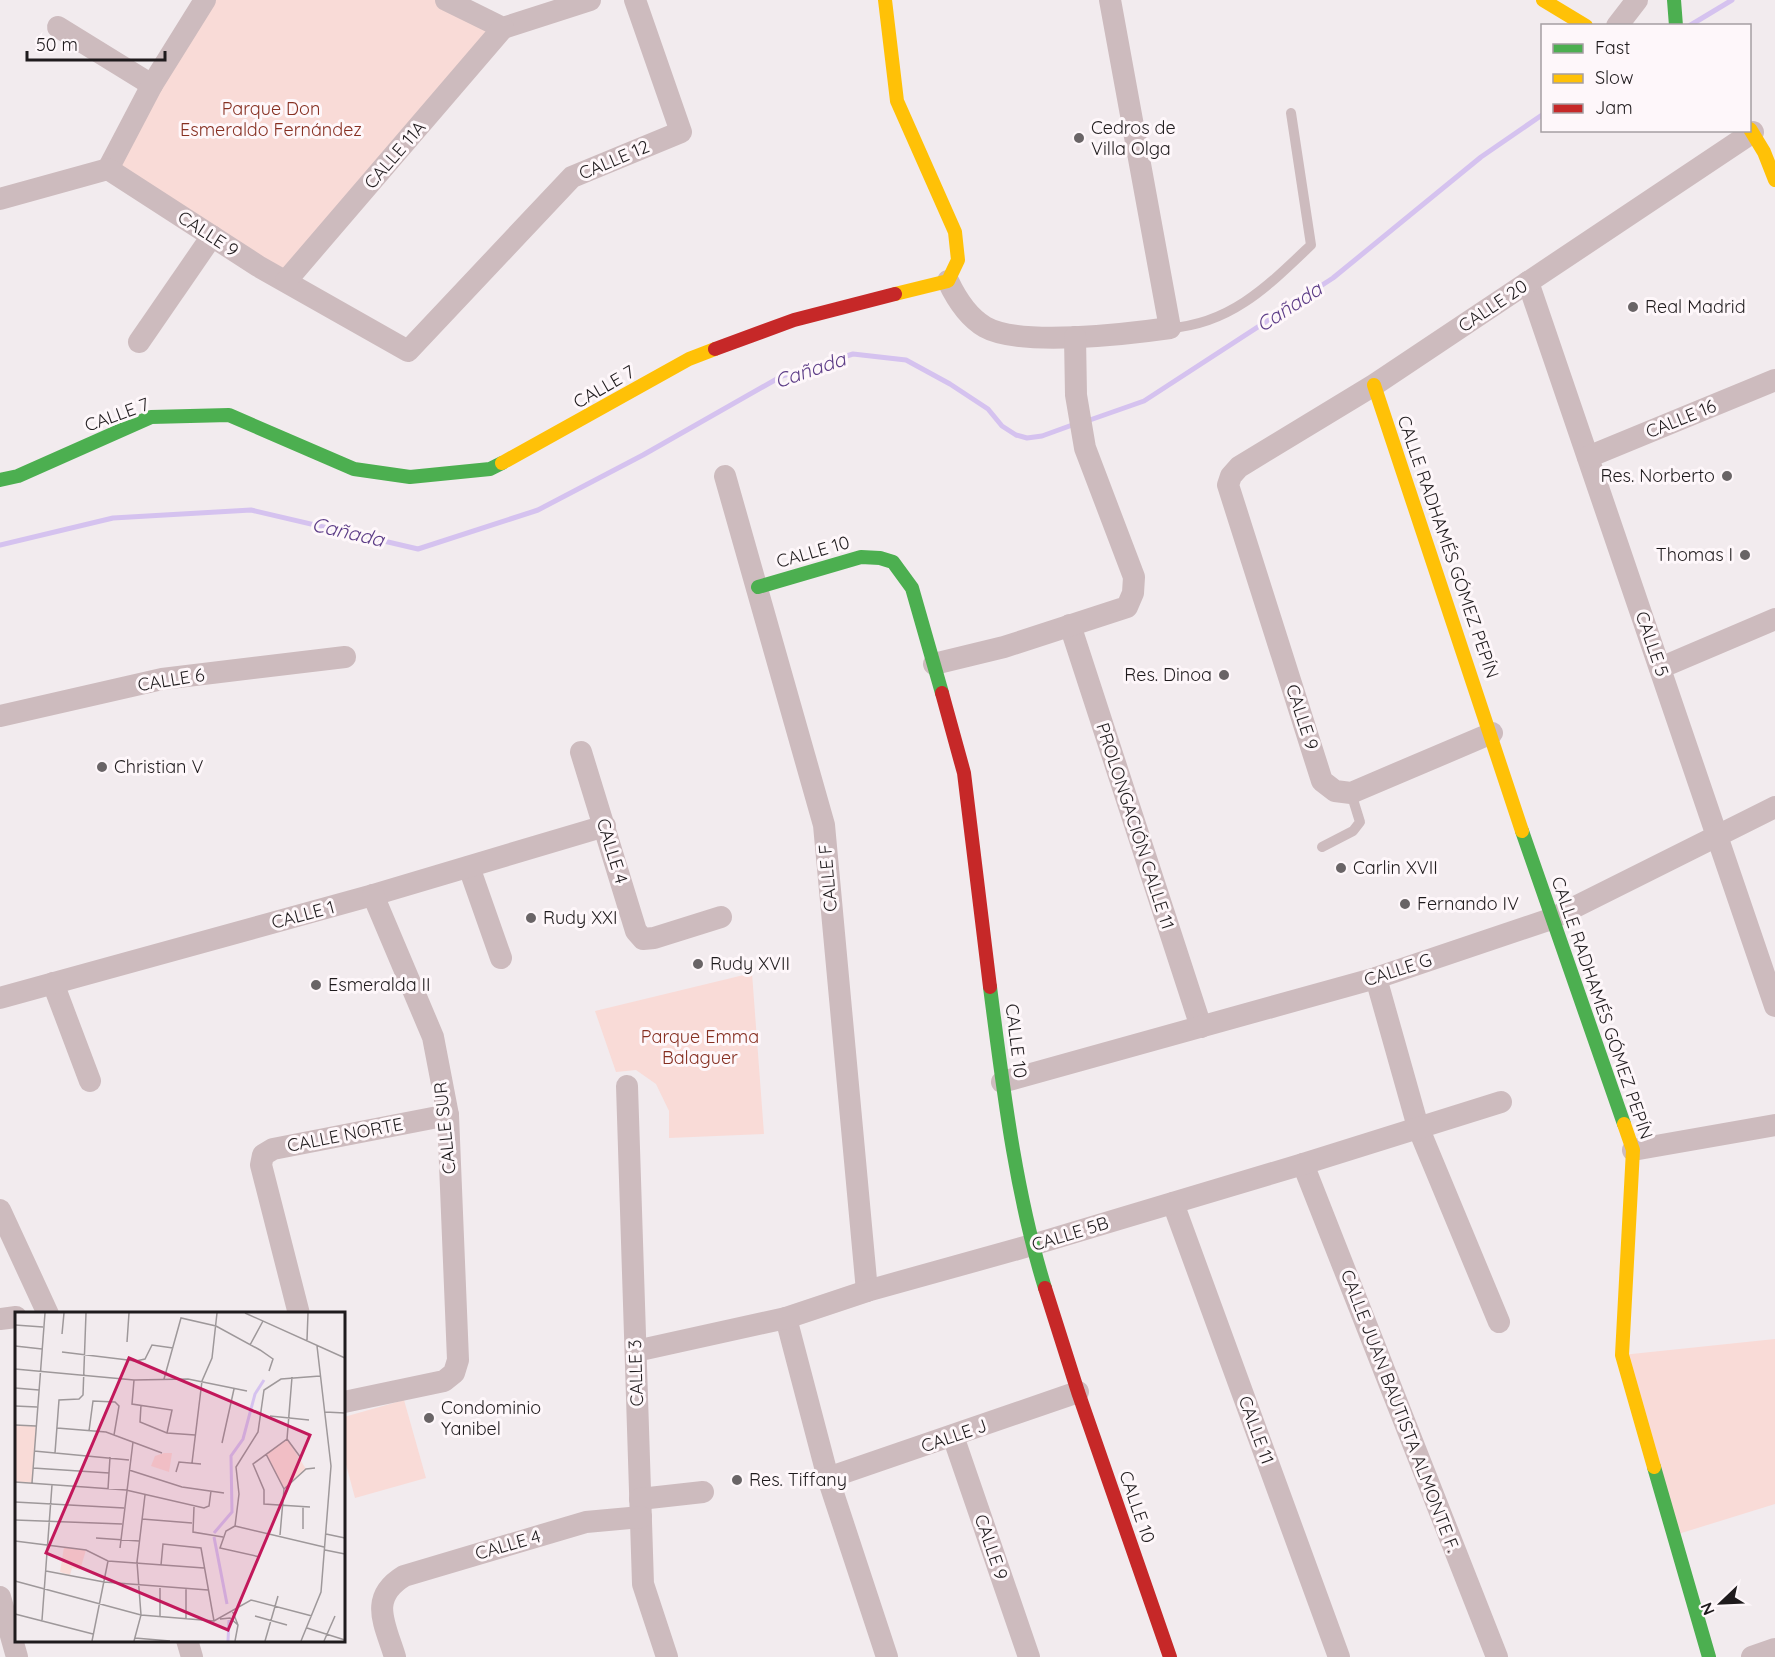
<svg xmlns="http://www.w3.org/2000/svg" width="1775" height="1657" font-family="Quicksand,sans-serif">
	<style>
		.green { fill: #f9dbd7 }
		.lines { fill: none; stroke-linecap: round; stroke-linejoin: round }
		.stream { stroke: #d5c2ef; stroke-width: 5 }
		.lane { stroke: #cdbbbe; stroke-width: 10 }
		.street { stroke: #cdbbbe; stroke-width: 22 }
		.fast { stroke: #4caf50; stroke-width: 14 }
		.slow { stroke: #ffc107; stroke-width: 14 }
		.jam { stroke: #c62828; stroke-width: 14 }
		.poi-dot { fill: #696466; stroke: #fef7fa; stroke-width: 2 }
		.labels { text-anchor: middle; stroke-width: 6; stroke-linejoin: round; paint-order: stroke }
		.park-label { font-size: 18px; fill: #862f21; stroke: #fef7fa }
		.poi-label { font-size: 18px; fill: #1f1b1d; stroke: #fef7fa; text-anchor: start }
		.street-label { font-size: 18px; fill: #1f1b1d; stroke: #fef7fa }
		.water-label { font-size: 20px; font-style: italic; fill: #5c3c87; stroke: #fef7fa }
		.inset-river { fill: none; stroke: #d5c2ef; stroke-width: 3 }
		.inset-road { fill: none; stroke: #9e989a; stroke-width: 1.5 }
		.view { fill: #c2185b; fill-opacity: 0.15; stroke: #c2185b; stroke-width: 3 }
		.inset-edge { fill: none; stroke: #1f1b1d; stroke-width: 3 }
	</style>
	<rect width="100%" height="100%" fill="#f2ebee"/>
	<g class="green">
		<polygon points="206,0 446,0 503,28 286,281 108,169"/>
		<polygon points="752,973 764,1134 669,1138 669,1111 656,1084 636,1070 616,1072 595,1011"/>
		<polygon points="1775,1339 1775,1504 1675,1535 1622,1355"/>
		<polygon points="404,1400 426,1478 355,1498 344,1457 344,1417"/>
	</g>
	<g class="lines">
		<g class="stream">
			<polyline points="1689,26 1732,0"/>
			<polyline points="1087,421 1144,401 1333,278 1481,157 1542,115"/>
			<polyline points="0,545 113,518 251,510 418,549 538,510 643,455 782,376 853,354 906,360 950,384 988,409 1002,426 1016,435 1027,438 1042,436 1075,424"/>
		</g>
		<g class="lane">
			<path d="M1170,328C1231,324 1269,285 1311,245L1291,113"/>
			<polyline points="1322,847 1353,831 1360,822 1351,793"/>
		</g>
		<g class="street">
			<polyline points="446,0 503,28 590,0"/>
			<polyline points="1617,26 1637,0"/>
			<polyline points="58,27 152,85"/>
			<polyline points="108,169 152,85 205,0"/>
			<polyline points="0,199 108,169 258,266 408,351 572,177 681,132 635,0"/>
			<polyline points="286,281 503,28"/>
			<path d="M948,281C956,298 968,317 985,327C1020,347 1128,334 1170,328L1110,0"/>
			<polyline points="1528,282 1775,1006"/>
			<polyline points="139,342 212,236"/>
			<polyline points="1588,457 1775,380"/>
			<polyline points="725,476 824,825 867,1291"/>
			<polyline points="1070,625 1201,1027"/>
			<polyline points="934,664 1004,647 1127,607 1133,593 1134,577 1085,448 1076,395 1075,337"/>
			<polyline points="1660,668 1775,619"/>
			<polyline points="0,716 162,679 345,657"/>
			<polyline points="1492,733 1351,793 1335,791 1322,781 1228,485 1231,476 1239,467 1374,385 1753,132"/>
			<polyline points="581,752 636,931 643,939 654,938 721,917"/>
			<polyline points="469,867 501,958"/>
			<polyline points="1376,978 1418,1127 1499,1322"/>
			<polyline points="53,983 90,1081"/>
			<polyline points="0,998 373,895 605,826"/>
			<polyline points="1002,1082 1376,978 1551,919 1775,807"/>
			<polyline points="627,1086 643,1584 667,1657"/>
			<polyline points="1633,1150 1775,1125"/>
			<polyline points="1303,1164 1497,1657"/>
			<polyline points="1173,1203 1339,1657"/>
			<polyline points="0,1210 48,1314"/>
			<polyline points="299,1314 261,1165 263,1155 273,1149 448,1115"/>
			<polyline points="786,1318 828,1478 887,1657"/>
			<polyline points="0,1319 16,1317"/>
			<polyline points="636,1351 786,1318 867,1291 1032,1245 1303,1164 1501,1102"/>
			<polyline points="344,1402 444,1381 454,1373 458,1360 448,1115 433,1037 373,895"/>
			<polyline points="953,1436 1029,1657"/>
			<polyline points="828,1478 1078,1392"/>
			<polyline points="640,1499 703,1492"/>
			<polyline points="0,1597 17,1657"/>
			<polyline points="187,1640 192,1657"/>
			<path d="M395,1657C385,1624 368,1598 404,1576L586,1522L641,1517"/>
			<polyline points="1752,1657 1775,1649"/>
		</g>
		<g class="fast">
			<polyline points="1674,0 1676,26"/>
			<polyline points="0,480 18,476 151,417 229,415 354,469 410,477 490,469 502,463"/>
			<polyline points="758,587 861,557 880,558 893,562 912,588 942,693"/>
			<polyline points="1522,831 1624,1124"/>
			<path d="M990,987C1003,1087 1015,1191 1045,1288"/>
			<polyline points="1654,1467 1709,1657"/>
		</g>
		<g class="slow">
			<polyline points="885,0 897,101 955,232 958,260 948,281 895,294"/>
			<polyline points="1543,0 1586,26"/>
			<polyline points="1750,129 1764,152 1775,180"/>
			<polyline points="1374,385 1522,831"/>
			<polyline points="502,463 689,359 715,349"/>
			<polyline points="1624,1124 1633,1150 1622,1355 1654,1467"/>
		</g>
		<g class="jam">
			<polyline points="715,349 794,320 895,294"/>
			<polyline points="942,693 964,773 990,987"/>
			<polyline points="1045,1288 1078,1392 1170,1657"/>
		</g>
	</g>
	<g class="poi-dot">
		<circle cx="1079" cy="138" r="6"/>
		<circle cx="1633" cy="307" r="6"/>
		<circle cx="1727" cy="476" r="6"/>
		<circle cx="1745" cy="555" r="6"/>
		<circle cx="1224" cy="675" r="6"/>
		<circle cx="102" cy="767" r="6"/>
		<circle cx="1341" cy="868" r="6"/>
		<circle cx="1405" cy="904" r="6"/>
		<circle cx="531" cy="918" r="6"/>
		<circle cx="698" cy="964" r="6"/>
		<circle cx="316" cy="985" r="6"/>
		<circle cx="429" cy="1418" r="6"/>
		<circle cx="737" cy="1480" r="6"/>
	</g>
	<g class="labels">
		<g class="park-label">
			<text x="271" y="115">Parque Don<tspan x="271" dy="21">Esmeraldo Fernández</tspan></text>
			<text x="700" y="1043">Parque Emma<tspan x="700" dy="21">Balaguer</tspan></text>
		</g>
		<g class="poi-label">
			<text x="1091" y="134">Cedros de<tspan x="1091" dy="21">Villa Olga</tspan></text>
			<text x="1645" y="313">Real Madrid</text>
			<text x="1715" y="482" text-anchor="end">Res. Norberto</text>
			<text x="1733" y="561" text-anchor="end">Thomas I</text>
			<text x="1212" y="681" text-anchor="end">Res. Dinoa</text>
			<text x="114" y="773">Christian V</text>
			<text x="1353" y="874">Carlin XVII</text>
			<text x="1417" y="910">Fernando IV</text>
			<text x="543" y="924">Rudy XXI</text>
			<text x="710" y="970">Rudy XVII</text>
			<text x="328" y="991">Esmeralda II</text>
			<text x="441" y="1414">Condominio<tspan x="441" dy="21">Yanibel</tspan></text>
			<text x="749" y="1486">Res. Tiffany</text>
		</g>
		<g class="street-label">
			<text transform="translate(395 155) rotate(-49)" y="6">CALLE 11A</text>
			<text transform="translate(614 160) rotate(-23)" y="6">CALLE 12</text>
			<text transform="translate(208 234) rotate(33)" y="6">CALLE 9</text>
			<text transform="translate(1493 306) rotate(-34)" y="6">CALLE 20</text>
			<text transform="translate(604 387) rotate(-30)" y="6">CALLE 7</text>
			<text transform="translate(117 415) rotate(-20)" y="6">CALLE 7</text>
			<text transform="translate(1681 419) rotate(-22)" y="6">CALLE 16</text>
			<text transform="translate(1448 547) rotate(71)" y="6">CALLE RADHAMÉS GÓMEZ PEPÍN</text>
			<text transform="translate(813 552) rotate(-16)" y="6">CALLE 10</text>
			<text transform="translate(1652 644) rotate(71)" y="6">CALLE 5</text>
			<text transform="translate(171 680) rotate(-9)" y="6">CALLE 6</text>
			<text transform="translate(1302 717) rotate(72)" y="6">CALLE 9</text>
			<text transform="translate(1135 826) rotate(72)" y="6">PROLONGACIÓN CALLE 11</text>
			<text transform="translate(612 851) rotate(73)" y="6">CALLE 4</text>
			<text transform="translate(828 878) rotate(-95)" y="6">CALLE F</text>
			<text transform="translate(303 915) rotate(-15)" y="6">CALLE 1</text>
			<text transform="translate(1398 970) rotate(-18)" y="6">CALLE G</text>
			<text transform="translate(1602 1008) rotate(71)" y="6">CALLE RADHAMÉS GÓMEZ PEPÍN</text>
			<text transform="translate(1016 1041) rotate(83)" y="6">CALLE 10</text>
			<text transform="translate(445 1128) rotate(-96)" y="6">CALLE SUR</text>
			<text transform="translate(345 1135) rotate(-11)" y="6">CALLE NORTE</text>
			<text transform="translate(1070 1234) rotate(-17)" y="6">CALLE 5B</text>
			<text transform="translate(636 1373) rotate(-92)" y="6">CALLE 3</text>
			<text transform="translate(1400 1411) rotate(69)" y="6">CALLE JUAN BAUTISTA ALMONTE F.</text>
			<text transform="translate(1256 1430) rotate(70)" y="6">CALLE 11</text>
			<text transform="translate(954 1436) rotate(-19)" y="6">CALLE J</text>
			<text transform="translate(1137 1507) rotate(71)" y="6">CALLE 10</text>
			<text transform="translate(508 1545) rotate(-16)" y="6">CALLE 4</text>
			<text transform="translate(991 1547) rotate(71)" y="6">CALLE 9</text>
		</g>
		<g class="water-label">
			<text transform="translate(1289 307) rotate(-33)" y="7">Cañada</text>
			<text transform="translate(810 370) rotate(-19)" y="7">Cañada</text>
			<text transform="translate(348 532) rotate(13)" y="7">Cañada</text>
		</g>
	</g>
	<g transform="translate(15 1312)">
		<rect width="330" height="330" fill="#f2ebee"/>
		<path d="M0,113L21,114L17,171L0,170ZM272,127L291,157L269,177L251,142ZM149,141H157L154,160L136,154L140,144ZM49,235L71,238L65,258L57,256L55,263L45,260Z" fill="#f9dbd7"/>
		<path class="inset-river" d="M199,221L217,200L216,144L228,127L240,82L249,68M199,225L212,292M213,329L214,308"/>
		<path class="inset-road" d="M230,1L330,46M0,13L28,15M47,22L49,1M292,28L293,1M112,30L114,1M235,33L248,9M0,34L27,37M47,40L121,49L130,47L137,33L158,36M0,57L119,68L173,67L232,79M277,65L272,127L238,152L249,178V192L295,195M149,67L166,6L201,14L245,38L258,47L254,59M119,68L117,92L157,98L152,121M0,76L24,78M126,93L125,110L152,121L180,123M0,94L22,95M310,100L330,101M255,104L294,108M0,113L21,114M42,116L91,120L147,141M74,119L78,89L100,90L104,94L99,123M272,127L286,146M207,131L219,77M19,139L114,148M40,141L44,88L64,87L68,83L71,1M251,142L269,177M177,151L187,69L197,46L202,1M18,156L94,161M114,158L167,175L209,181M161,160L164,150L186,152M0,170L111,178L189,196L194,194L196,179M17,171L30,1M93,177L95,145M0,190L109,196M179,195L178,220L208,225M127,207L177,211M0,208L107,212M220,214L224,182L221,155L243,120L249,78L266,67L305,64M220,214L309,235M220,214L211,219L205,236L245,245M288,217V194M311,222L330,226M265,223L269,177L291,157L300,156M81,226L124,229M0,229L71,238L93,249L189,256M105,236L118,130M310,238L330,242M146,253L148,232L186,236L199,309M31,259L89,270L193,278M0,269L126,303L199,309L236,288L297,304M217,298L223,313L220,329M0,302L78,322M145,304V274M240,304L272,313M171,307V276M205,307L215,306L223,313M27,308L37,173M292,316L330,328M120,326L155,329M77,329L93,249M119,329L126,303L122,250L130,183M250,329L263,284M286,329L306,280L316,154L302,34M309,329L320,304"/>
		<path class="view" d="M114,46L295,123L213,318L31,241Z"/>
		<rect width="330" height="330" class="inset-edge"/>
	</g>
	<rect x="1541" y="24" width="210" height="108" fill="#fef7fa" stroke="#a59fa2" stroke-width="1.5"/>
	<rect x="1553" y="44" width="30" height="9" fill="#4caf50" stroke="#a59fa2" stroke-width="1.5"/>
	<text x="1595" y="54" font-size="18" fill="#1f1b1d">Fast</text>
	<rect x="1553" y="74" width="30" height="9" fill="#ffc107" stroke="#a59fa2" stroke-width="1.5"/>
	<text x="1595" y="84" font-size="18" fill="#1f1b1d">Slow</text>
	<rect x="1553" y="104" width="30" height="9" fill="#c62828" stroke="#a59fa2" stroke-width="1.5"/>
	<text x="1595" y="114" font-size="18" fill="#1f1b1d">Jam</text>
	<g transform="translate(1721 1603) rotate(247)" stroke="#fef7fa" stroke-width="4.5" paint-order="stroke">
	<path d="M0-4.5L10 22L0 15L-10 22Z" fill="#1f1b1d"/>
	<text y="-9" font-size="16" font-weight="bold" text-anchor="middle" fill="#1f1b1d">N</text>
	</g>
	<path d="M27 51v9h138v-9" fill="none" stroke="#1f1b1d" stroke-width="3"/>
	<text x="36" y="51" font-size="18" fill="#1f1b1d" stroke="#fef7fa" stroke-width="4.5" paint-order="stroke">50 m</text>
</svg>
